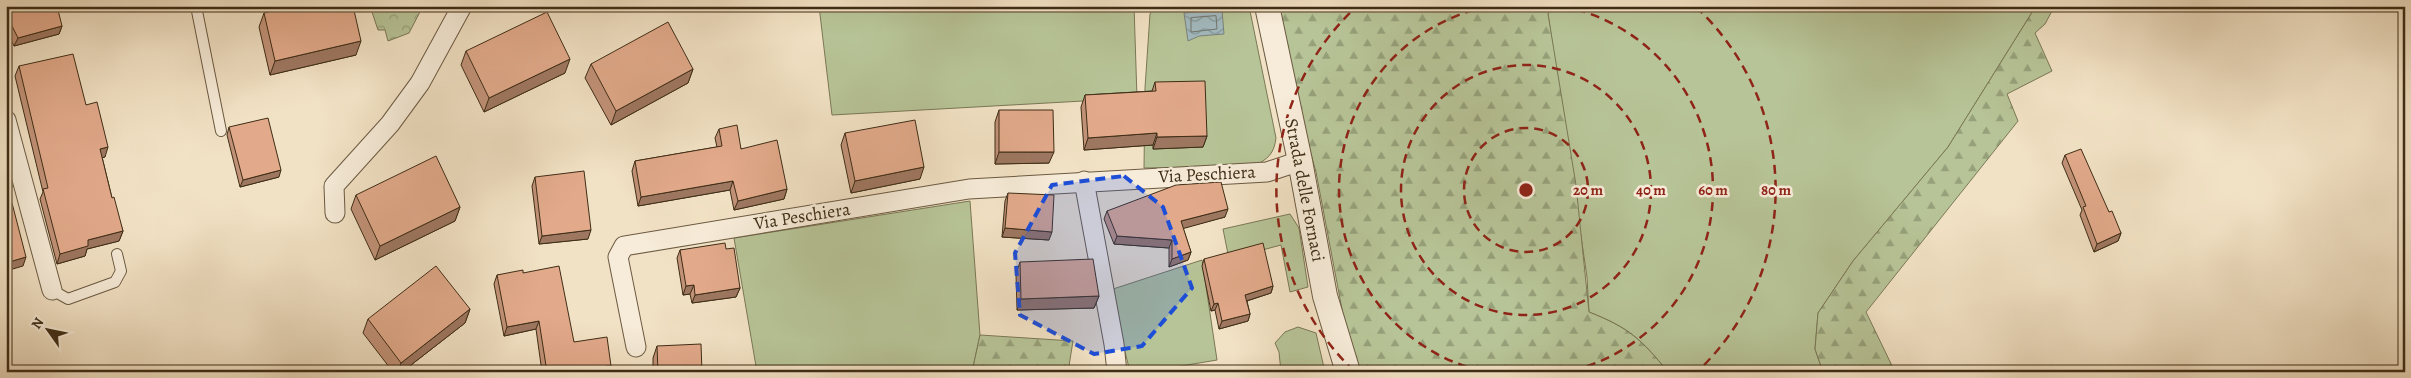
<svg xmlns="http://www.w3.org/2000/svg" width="2411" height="378" font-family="Alegreya,serif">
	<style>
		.green { fill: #b7c497; stroke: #7a7856 }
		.forest { fill: url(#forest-firs); stroke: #7a7856 }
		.park { fill: url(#park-crowns); stroke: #7a7856 }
		.water { fill: url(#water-waves); stroke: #7a827c }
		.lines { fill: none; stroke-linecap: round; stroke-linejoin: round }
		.shore { stroke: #70746b; stroke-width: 1 }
		.service-casing { stroke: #6b5a42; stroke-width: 12 }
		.minor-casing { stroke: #6b5a42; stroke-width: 21 }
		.tertiary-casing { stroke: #6b5a42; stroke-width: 26 }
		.service { stroke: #f7ecd9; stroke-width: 10 }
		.minor { stroke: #f7ecd9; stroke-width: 19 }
		.tertiary { stroke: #f7ecd9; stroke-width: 24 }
		.wall { fill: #c29278; stroke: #3e2d16 }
		.shaded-wall { fill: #9e7761; stroke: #3e2d16 }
		.building { fill: #e2aa8b; stroke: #3e2d16 }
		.marked { fill: #1d4ed8; fill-opacity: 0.2; stroke: #1d4ed8; stroke-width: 4; stroke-dasharray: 10 6; stroke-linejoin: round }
		.ring { fill: none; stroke: #8f2418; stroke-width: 2.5; stroke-dasharray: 9 6 }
		.labels { text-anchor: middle; stroke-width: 5; stroke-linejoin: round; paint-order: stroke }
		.street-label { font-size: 18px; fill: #3e2d16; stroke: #f7ecd9 }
		.centre { fill: #8f2418; stroke: #f7ecd9; stroke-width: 2.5 }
		.ring-label { font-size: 15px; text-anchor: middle; font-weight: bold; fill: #8f2418; stroke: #f7ecd9; stroke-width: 5; stroke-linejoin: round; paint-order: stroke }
	</style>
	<defs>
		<pattern id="forest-firs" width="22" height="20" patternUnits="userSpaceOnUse" patternTransform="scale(1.25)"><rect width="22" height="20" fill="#b7c497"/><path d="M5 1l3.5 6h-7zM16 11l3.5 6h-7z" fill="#96a07a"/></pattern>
		<pattern id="park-crowns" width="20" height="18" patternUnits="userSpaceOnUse" patternTransform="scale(1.25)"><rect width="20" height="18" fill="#b7c497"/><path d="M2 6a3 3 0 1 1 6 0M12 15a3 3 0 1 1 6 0" fill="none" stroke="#96a07a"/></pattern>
		<pattern id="water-waves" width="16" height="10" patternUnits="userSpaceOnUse" patternTransform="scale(1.25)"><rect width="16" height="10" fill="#a2bac0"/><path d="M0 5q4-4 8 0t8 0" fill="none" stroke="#85989b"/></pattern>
	</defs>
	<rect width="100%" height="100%" fill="#f2e2c5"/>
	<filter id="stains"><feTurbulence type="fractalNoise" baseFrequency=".004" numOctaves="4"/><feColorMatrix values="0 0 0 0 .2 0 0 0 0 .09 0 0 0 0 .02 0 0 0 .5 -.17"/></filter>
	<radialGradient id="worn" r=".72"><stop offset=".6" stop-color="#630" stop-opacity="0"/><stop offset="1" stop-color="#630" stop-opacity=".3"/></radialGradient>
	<g class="green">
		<polygon points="819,6 1134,6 1137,98 832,115"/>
		<path d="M1155,6H1249L1276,138C1274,154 1268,159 1254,166L1144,168L1145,88L1150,14Z"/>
		<path d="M1551,6H2036L1948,147L1853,261L1818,313L1815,349L1823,372H1668C1641,339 1630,328 1589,312L1587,277L1548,14Z"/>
		<polygon points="6,155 15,186 6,189"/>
		<polygon points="970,201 980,335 972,372 757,372 734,238"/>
		<polygon points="1290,214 1299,228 1308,287 1290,292 1281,245 1229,259 1223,229"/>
		<polygon points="1202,260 1217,360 1145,372 1130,372 1110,290"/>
		<polygon points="1298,327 1316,333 1325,372 1281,372 1279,352 1275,343 1285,332"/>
	</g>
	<g class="forest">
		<path d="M1269,6H1551L1548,14L1576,185L1589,312C1629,328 1641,339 1668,372H1361L1348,341L1316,172Z"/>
		<polygon points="2036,6 2063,6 2053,9 2045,24 2035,33 2052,71 2007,94 2018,121 1866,312 1895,372 1823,372 1815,349 1818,313 1853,261 1948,147"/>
		<polygon points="980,335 1073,341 1068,372 972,372"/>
	</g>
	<polygon class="park" points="370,6 423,6 409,33 388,41 385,30 378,30"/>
	<polygon class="water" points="1222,10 1224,34 1199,36 1188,41 1184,13"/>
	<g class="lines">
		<polygon class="shore" points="1216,16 1217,29 1191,32 1191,18"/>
		<defs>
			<g id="service">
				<polyline points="196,6 221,131"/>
				<polyline points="52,290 68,299 115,282 121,271 117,254"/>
			</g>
			<g id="minor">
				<polyline points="6,120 52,290"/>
				<polyline points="1084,181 1114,344 1117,372"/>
				<polyline points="335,213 334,186 390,124 420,83 462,6"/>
				<polyline points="636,347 618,257 624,246 969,189 1267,172 1300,161"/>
			</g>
			<polyline id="tertiary" points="1267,6 1300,161 1325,296 1348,372"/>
		</defs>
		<use href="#service" class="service-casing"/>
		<use href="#minor" class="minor-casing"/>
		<use href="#tertiary" class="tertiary-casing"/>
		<use href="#service" class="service"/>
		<use href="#minor" class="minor"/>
		<use href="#tertiary" class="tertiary"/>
	</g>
	<g class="wall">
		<polygon points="6,6 62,26 59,34 14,46 6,29"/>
		<polygon points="264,13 356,55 270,75 259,27"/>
		<polygon points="466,51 565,73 484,112 461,65"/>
		<polygon points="591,64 693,69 688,83 611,125 585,78"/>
		<polygon points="19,66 86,105 105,157 102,157 112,198 123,231 119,241 87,249 85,256 57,264 40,199 43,192 15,76"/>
		<polygon points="1155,82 1207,136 1203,147 1153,149 1153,145 1084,150 1081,107 1085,95 1152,91"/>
		<polygon points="999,110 1049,163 995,164 995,122"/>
		<polygon points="229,127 279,177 240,187 227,135"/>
		<polygon points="719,129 787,189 784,199 734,210 730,190 638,206 632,171 635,161 717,147 715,138"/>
		<polygon points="845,133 920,179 851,193 841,145"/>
		<polygon points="2065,155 2109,212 2121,233 2118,241 2094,252 2080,215 2082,210 2062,163"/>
		<polygon points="535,177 588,239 539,244 532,186"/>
		<polygon points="1008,193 1049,240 1002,237 1005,201"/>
		<polygon points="356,195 460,207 455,221 375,260 351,209"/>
		<polygon points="1107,211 1225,217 1183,228 1191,252 1188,260 1169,267 1169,248 1114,244 1104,219"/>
		<polygon points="726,249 740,288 736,297 692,303 690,294 683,295 677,258 680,250"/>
		<polygon points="1204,259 1273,286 1271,293 1247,301 1250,314 1248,321 1219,329 1215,310 1211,311 1202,266"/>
		<polygon points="1020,262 1099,296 1094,308 1017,310 1016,274"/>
		<polygon points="523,273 574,342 609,372 542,372 536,329 504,336 494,284 497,275"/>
		<polygon points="470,309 465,323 402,372 393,372 363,333 368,319"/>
		<polygon points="657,346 702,372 653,372 653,358"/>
	</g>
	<g class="shaded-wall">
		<polygon points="62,26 59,34 14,46 18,38"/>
		<polygon points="361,41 356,55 270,75 275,61"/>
		<polygon points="570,59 565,73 484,112 489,98"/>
		<polygon points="693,69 688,83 611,125 616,111"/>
		<polygon points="1157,133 1153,145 1084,150 1088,138"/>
		<polygon points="1207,136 1203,147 1153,149 1157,137"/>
		<polygon points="108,147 105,157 97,159 100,149"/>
		<polygon points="999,152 1054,152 1049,163 995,164"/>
		<polygon points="924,167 920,179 851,193 855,181"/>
		<polygon points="281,170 279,177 240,187 243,180"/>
		<polygon points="733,181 730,190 638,206 641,197"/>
		<polygon points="787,189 784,199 734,210 738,201"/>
		<polygon points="460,207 455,221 375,260 380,246"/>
		<polygon points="1228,209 1225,217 1178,230 1181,221"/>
		<polygon points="1005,228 1052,232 1049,240 1002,237"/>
		<polygon points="591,230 588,239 539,244 542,236"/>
		<polygon points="123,231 119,241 87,249 85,256 57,264 60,254 88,240"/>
		<polygon points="2121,233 2118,241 2094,252 2097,244"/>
		<polygon points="1117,236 1172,240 1169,248 1114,244"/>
		<polygon points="1191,252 1188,260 1169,267 1172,259"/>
		<polygon points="26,257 23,266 6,271 6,263"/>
		<polygon points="694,285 690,294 683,295 686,286"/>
		<polygon points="1273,286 1271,293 1243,302 1245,295"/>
		<polygon points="740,288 736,297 692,303 695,295"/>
		<polygon points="1099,296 1094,308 1017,310 1021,299"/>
		<polygon points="1218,303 1215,310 1211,311 1214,304"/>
		<polygon points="470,309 465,323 402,372 398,372 401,363"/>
		<polygon points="1250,314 1248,321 1219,329 1222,321"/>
		<polygon points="539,321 536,329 504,336 507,327"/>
		<polygon points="606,366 611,366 609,372 604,372"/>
	</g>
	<g class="building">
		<polygon points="6,6 57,6 62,26 18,38 6,14"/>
		<polygon points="295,6 353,6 361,41 275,61 264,13"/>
		<polygon points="547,12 570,59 489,98 466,51"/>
		<polygon points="668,22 693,69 616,111 591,64"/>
		<polygon points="73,54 86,105 97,102 108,147 100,149 112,198 114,197 123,231 88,240 88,246 60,254 43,189 48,188 19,66"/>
		<polygon points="1205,81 1207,136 1157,137 1157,133 1088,138 1085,95 1156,91 1155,82"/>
		<polygon points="999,110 1053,110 1054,152 999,152"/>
		<polygon points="268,118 281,170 243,180 229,127"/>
		<polygon points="915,120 924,167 855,181 845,133"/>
		<polygon points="737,125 741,149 777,140 787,189 738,201 733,181 641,197 635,161 722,146 719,129"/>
		<polygon points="2081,149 2109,212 2112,211 2121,233 2097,244 2083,207 2086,206 2065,155"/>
		<polygon points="436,156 460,207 380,246 356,195"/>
		<polygon points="584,171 591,230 542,236 535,177"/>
		<polygon points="1221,182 1228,209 1181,221 1191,252 1172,259 1172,240 1117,236 1107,211 1176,185"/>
		<polygon points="1008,193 1054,195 1052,232 1005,228"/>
		<polygon points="12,203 26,257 6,263 6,205"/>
		<polygon points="725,243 726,249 734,248 740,288 695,295 694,285 686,286 680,250"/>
		<polygon points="1263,243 1273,286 1245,295 1250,314 1222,321 1218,303 1214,304 1204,259"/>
		<polygon points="1093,259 1099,296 1021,299 1020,262"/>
		<polygon points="436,266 470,309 401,363 368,319"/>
		<polygon points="559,266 574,342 607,337 611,366 606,366 607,372 547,372 539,321 507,327 497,275 523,270 523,273"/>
		<polygon points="701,344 702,372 658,372 657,346"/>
		<polygon points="2072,367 2074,372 2057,372"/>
	</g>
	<path class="marked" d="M1124,176L1163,207L1192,288L1142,346L1094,354L1020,315L1015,253L1052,185Z"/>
	<g class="ring">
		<circle cx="1526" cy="190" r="62"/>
		<circle cx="1526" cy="190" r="125"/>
		<path d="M1481 371A187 187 0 0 1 1490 6M1562 6A187 187 0 0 1 1571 371"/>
		<path d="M1354 371A250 250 0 0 1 1356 7M1696 7A250 250 0 0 1 1698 371"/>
	</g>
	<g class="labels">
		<g class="street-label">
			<text transform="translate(1207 174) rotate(-3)" y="6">Via Peschiera</text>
			<text transform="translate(1305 190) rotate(79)" y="6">Strada delle Fornaci</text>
			<text transform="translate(802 216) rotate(-9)" y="6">Via Peschiera</text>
		</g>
	</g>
	<circle cx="1526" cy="190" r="8" class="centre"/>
	<g class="ring-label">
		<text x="1588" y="195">20 m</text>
		<text x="1651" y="195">40 m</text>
		<text x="1713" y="195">60 m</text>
		<text x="1776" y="195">80 m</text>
	</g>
	<rect width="2411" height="378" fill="none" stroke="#f2e2c5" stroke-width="25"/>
	<rect x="8" y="8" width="2396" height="363" fill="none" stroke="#3e2d16" stroke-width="2.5"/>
	<rect x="12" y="12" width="2386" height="353" fill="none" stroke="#3e2d16"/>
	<g transform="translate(48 330) rotate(303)" stroke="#f7ecd9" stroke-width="4" paint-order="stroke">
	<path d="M0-4L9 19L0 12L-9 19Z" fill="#3e2d16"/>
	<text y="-8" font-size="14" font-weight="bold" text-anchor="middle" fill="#3e2d16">N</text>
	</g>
	<rect width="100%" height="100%" filter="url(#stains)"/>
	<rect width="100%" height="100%" fill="url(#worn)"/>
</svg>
